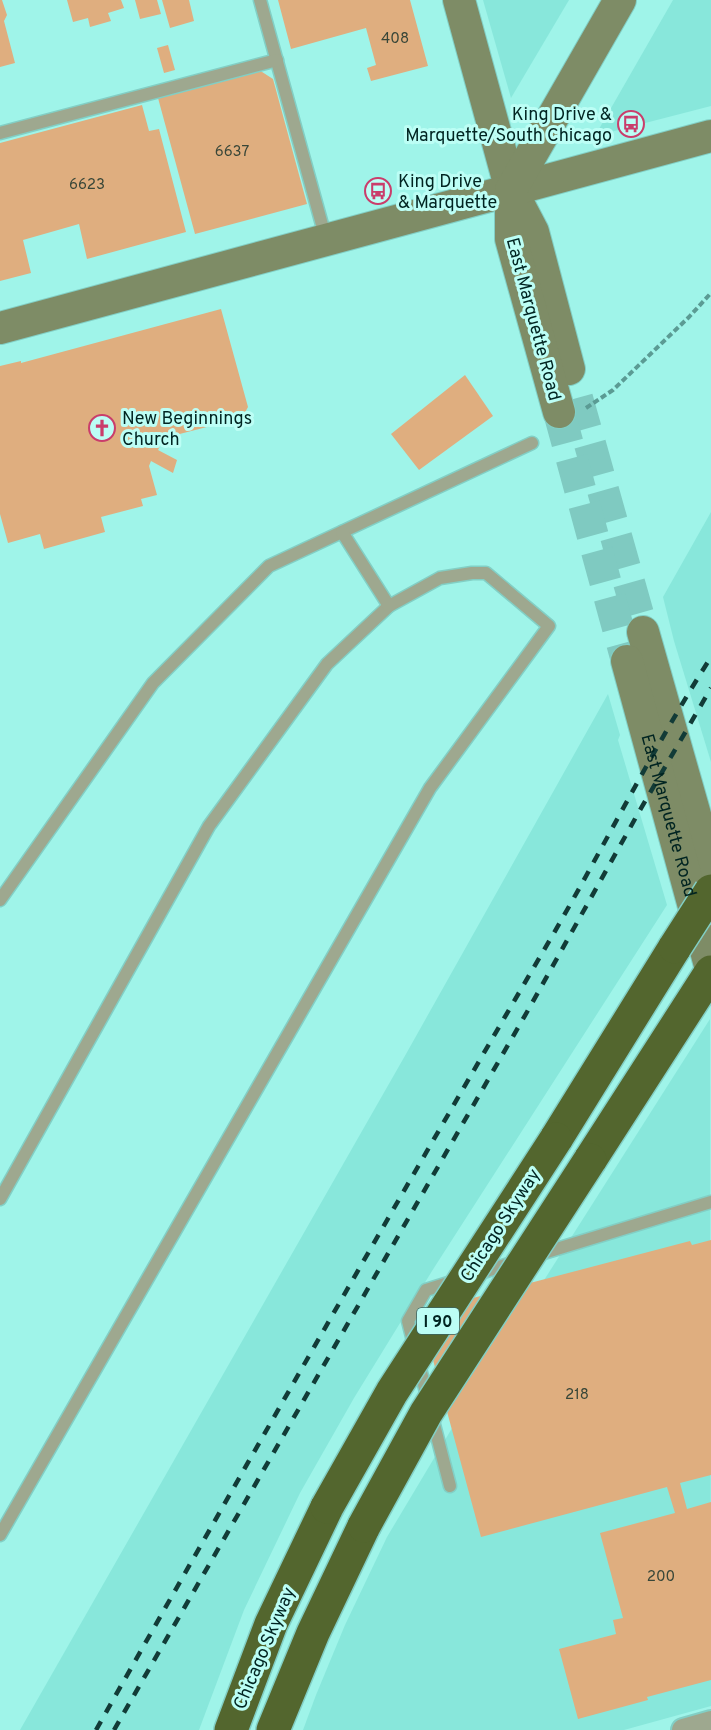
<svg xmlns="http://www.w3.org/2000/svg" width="711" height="1730" font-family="Overpass,sans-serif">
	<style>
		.built { fill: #88e7db }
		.building { fill: #dfae7f }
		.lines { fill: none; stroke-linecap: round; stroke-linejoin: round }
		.secondary-tunnel { stroke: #7fcac1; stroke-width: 32; stroke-dasharray: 32 16; stroke-linecap: butt }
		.lane-casing { stroke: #82cfc5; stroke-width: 15 }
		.street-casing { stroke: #82cfc5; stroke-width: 26 }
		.secondary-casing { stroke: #82cfc5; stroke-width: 34 }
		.highway-casing { stroke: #82cfc5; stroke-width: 36 }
		.path { stroke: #5b9b94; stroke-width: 4; stroke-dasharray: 6 3; stroke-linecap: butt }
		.lane { stroke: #9ea88f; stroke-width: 12 }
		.street { stroke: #9ea88f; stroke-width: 22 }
		.secondary { stroke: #7e8c66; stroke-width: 32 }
		.highway { stroke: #53662e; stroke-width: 33 }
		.rail { stroke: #123b37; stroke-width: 4.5; stroke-dasharray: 10 10; stroke-linecap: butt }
		.highway-bridge-casing { stroke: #82cfc5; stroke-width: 36; stroke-linecap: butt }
		.highway-bridge { stroke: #53662e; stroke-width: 33 }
		.labels { text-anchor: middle; stroke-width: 6; stroke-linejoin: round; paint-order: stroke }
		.number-label { font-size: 15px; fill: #384638 }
		.shield { fill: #bcfef5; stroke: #386561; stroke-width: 1.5 }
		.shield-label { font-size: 16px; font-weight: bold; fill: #002421 }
		.poi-label { font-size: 18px; fill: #002421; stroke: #bcfef5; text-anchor: start }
		.street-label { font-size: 18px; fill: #002421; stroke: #bcfef5 }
	</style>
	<rect width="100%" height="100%" fill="#9ff4e9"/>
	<g class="built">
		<polygon points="483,0 569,0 511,98"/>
		<polygon points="673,0 711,0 711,106 595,136"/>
		<polygon points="711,512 711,762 674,641 663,597"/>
		<polygon points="608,694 620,735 618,740 667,905 432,1271 354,1398 300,1493 244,1610 199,1730 20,1730 406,1054"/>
		<polygon points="710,1019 711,1706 624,1730 303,1730 316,1695 345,1625 387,1537 485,1373"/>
	</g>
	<g class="building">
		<polygon points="0,0 2,0 7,15 4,21 15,63 0,67"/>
		<polygon points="67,0 121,0 124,8 108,13 111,21 90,27 88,18 73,22"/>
		<polygon points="135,0 157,0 161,14 140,19"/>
		<polygon points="162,0 189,0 194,21 170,28"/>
		<polygon points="278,0 410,0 428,66 371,81 367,68 376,65 366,28 291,49"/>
		<polygon points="168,45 175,70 164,73 157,48"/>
		<polygon points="259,70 273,79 307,204 195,234 158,98"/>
		<polygon points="142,105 149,131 159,129 186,232 87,259 79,224 23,240 31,273 0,281 0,143"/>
		<polygon points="221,309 248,407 242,418 164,438 158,450 177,460 173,473 151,461 149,466 157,495 141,499 143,506 101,517 105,532 44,549 40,534 8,543 0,514 0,366 21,361 21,363"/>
		<polygon points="465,375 493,416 419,470 391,434"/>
		<polygon points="711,1240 711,1475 680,1483 687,1509 711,1502 711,1680 647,1697 648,1700 578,1719 559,1649 616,1634 613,1620 623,1618 600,1533 675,1513 667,1487 481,1537 420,1312 690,1241 692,1245"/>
	</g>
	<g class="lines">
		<g class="secondary-tunnel">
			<polyline points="577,398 643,632"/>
			<polyline points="559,412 627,661"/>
		</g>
		<defs>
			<g id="lane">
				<polyline points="260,0 326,239"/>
				<polyline points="0,133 277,60"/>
				<polyline points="0,900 153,683 269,566 532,443"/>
				<polyline points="0,1199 209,826 327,664 389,606"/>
				<polyline points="537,1255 711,1202"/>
				<polyline points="477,1274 515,1262"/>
				<polyline points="428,1400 408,1321 426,1290 458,1280"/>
				<polyline points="432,1417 450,1486"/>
				<polyline points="0,1535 430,788 549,626 486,573 472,573 440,578 389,606 342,532"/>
			</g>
			<polyline id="street" points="683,1730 711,1722"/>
			<g id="secondary">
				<polyline points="459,0 511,190 533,232 569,369"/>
				<polyline points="0,328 711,136"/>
				<polyline points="559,412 511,239 511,190 620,0"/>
				<polyline points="643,632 711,871"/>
				<path id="s1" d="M627,661L711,969"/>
			</g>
			<g id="highway">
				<polyline points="556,1139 675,947"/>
				<polyline points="590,1160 711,972"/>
				<polyline points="231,1730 271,1624 327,1507"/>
				<polyline points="273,1730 313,1633 364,1526"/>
			</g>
		</defs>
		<use href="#lane" class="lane-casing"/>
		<use href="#street" class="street-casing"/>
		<use href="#secondary" class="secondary-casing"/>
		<use href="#highway" class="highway-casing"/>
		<polyline class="path" points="586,408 613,390 689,317 711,293"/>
		<use href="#lane" class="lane"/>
		<use href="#street" class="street"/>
		<use href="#secondary" class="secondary"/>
		<use href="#highway" class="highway"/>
		<g class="rail">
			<path d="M96,1730C246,1465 397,1201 551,938C605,845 653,748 711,657"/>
			<polyline points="114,1730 527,1012 640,810 711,688"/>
		</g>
		<defs>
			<g id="highway-bridge">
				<polyline points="675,947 711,891"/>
				<polyline points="327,1507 392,1392 556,1139"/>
				<polyline points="364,1526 426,1413 590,1160"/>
			</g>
		</defs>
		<use href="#highway-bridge" class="highway-bridge-casing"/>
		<use href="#highway-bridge" class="highway-bridge"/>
	</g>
	<defs>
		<symbol id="bus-ring" viewBox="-11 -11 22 22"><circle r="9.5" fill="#bcfef5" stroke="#ca3d6b" stroke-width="1.5"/><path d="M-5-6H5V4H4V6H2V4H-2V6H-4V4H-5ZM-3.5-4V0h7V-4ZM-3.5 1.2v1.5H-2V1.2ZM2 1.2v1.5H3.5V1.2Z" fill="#ca3d6b"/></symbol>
		<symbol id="church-ring" viewBox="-11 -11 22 22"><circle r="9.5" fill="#bcfef5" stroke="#ca3d6b" stroke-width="1.5"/><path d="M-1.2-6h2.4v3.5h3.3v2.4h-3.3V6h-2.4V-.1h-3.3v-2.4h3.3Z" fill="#ca3d6b"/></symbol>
	</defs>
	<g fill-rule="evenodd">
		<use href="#bus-ring" x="616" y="109" width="30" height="30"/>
		<use href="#bus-ring" x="363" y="176" width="30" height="30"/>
		<use href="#church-ring" x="87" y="413" width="30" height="30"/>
	</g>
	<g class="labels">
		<g class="number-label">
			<text x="395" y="43">408</text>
			<text x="232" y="156">6637</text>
			<text x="87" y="189">6623</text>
			<text x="577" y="1399">218</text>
			<text x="661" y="1581">200</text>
		</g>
		<rect class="shield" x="417" y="1308" width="42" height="26" rx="4.5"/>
		<g class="shield-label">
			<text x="438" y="1327">I 90</text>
		</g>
		<g class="poi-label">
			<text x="612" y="120" text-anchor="end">King Drive &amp;<tspan x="612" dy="21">Marquette/South Chicago</tspan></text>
			<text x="398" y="187">King Drive<tspan x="398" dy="21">&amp; Marquette</tspan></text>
			<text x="122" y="424">New Beginnings<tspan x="122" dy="21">Church</tspan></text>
		</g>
		<g class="street-label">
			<text transform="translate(534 319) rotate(75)" y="6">East Marquette Road</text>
			<text dy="6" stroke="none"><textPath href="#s1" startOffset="160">East Marquette Road</textPath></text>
			<text transform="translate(500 1225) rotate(-57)" y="6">Chicago Skyway</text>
			<text transform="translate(264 1648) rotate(-67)" y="6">Chicago Skyway</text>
		</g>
	</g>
</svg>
